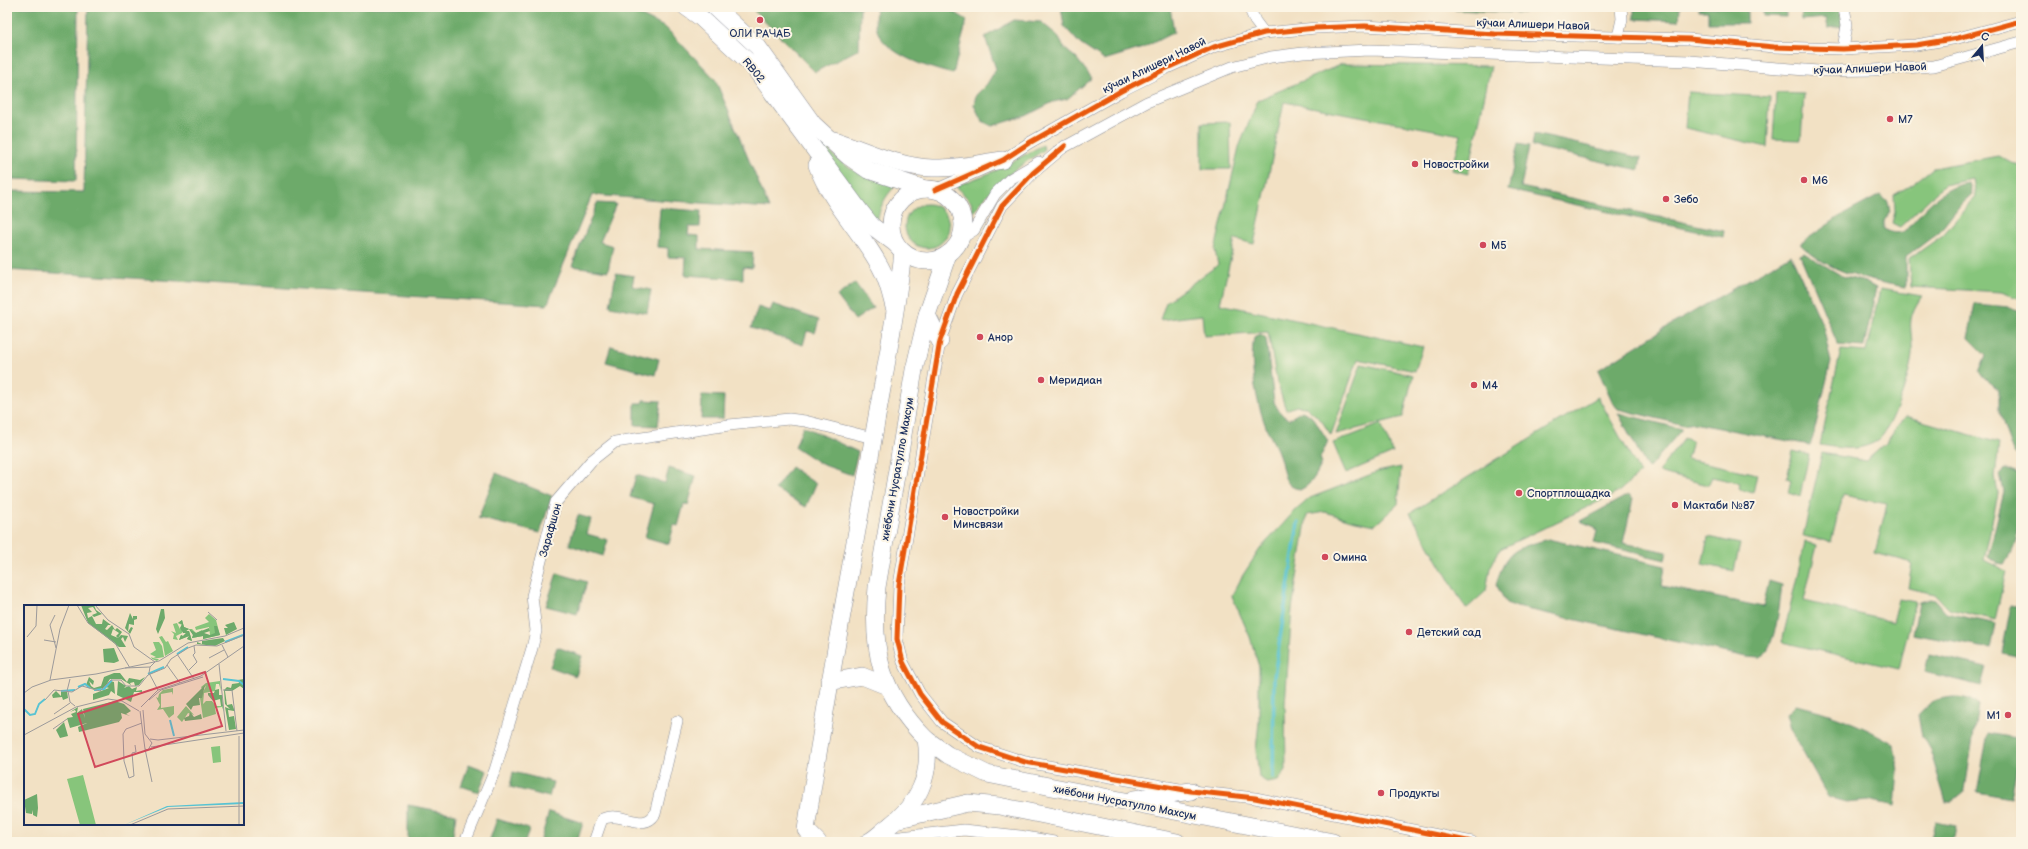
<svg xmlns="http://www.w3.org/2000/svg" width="2028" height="849" font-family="'Balsamiq Sans',sans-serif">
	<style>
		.green { fill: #87c57b; stroke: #517a6c }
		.forest { fill: #6daa6b; stroke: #446c64 }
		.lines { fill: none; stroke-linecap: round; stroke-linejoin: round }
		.stream { stroke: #58c3d3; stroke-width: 3.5 }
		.minor-casing { stroke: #868891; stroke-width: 12 }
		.highway-casing { stroke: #868891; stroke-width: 18 }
		.minor { stroke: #fff; stroke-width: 11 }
		.highway { stroke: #fff; stroke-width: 17 }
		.cycleway-casing { stroke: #fcf5e5; stroke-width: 8 }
		.cycleway { stroke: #e8590c; stroke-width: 5 }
		.poi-dot { fill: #d1495b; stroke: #fcf5e5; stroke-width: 1.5 }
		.labels { text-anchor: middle; stroke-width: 4; stroke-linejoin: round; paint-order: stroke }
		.street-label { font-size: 11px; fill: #1b2f5e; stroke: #fcf5e5 }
		.poi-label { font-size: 11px; fill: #1b2f5e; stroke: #fcf5e5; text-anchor: start }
		.inset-river { fill: none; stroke: #58c3d3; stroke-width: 2 }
		.inset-road { fill: none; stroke: #9c9a9b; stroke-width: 1 }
		.view { fill: #d1495b; fill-opacity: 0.15; stroke: #d1495b; stroke-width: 2 }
		.inset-edge { fill: none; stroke: #1b2f5e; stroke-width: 2 }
	</style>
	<rect width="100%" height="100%" fill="#fcf5e5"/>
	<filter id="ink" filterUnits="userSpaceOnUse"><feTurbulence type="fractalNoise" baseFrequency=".025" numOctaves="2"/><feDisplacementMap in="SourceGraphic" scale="8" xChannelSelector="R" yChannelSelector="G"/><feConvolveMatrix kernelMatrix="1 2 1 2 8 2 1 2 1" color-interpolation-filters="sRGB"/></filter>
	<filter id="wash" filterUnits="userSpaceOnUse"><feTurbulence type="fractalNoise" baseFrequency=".012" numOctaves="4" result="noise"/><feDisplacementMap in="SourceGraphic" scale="16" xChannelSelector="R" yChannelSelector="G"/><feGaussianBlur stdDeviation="0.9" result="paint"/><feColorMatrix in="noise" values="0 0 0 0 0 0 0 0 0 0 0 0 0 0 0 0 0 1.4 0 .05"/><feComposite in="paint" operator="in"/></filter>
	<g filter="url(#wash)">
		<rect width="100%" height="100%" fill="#f2e1c4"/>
		<g class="green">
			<polygon points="1342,64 1491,66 1468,174 1452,170 1461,135 1284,102 1254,244 1235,239 1220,304 1423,347 1415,371 1358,359 1331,435 1321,420 1306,407 1296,406 1286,410 1277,382 1268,332 1204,336 1202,315 1160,320 1166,302 1218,265 1215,250 1239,147 1258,100"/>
			<polygon points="1688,92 1770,97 1767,147 1685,128"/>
			<polygon points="1776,93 1804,94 1801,140 1773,139"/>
			<polygon points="1230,122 1231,169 1202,169 1202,123"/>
			<path d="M811,132L836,158L856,172L895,186C884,198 879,208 877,224Z"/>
			<path d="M1043,145L1044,150C1015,169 993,184 973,213L971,202L956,186L995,171Z"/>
			<polygon points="1998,156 2011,163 2021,165 2021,299 2001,292 1911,287 1909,259 1943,235 1976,196 1973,179 1944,185 1900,227 1892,223 1895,212 1894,195 1911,185 1933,168"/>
			<circle cx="927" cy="226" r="22"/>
			<path d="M1880,289L1922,296C1904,322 1913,326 1912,354C1911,372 1892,431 1877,441C1858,452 1840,448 1820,445L1841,350L1866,352Z"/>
			<polygon points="1361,364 1413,375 1403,417 1336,434"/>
			<polygon points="1598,397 1640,473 1617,493 1500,549 1490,568 1486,591 1466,609 1410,513"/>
			<polygon points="1905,416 1999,443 1995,477 1998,494 1984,560 2006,571 1995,620 1949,609 1935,594 1908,588 1912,563 1875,553 1887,504 1843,495 1831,542 1803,536 1822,453 1866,461 1886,443"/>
			<polygon points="1381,424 1393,453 1346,473 1333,443"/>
			<polygon points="1684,438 1692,441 1687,459 1757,474 1753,493 1739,489 1740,483 1712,477 1708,485 1658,472"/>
			<polygon points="1793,451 1809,455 1800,496 1788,493 1791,480 1787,478"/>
			<polygon points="1401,467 1398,504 1375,525 1351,520 1325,512 1307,515 1292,609 1285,704 1286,770 1278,781 1268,783 1259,777 1256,750 1259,722 1259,667 1250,637 1232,596 1243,575 1260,549 1294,512 1310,498 1377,472"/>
			<polygon points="1708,537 1740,544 1734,571 1702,564"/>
			<polygon points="1805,542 1817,545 1804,601 1893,622 1899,599 1915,602 1899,669 1782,642"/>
		</g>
		<g class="forest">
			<polygon points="7,7 78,7 76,181 7,179"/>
			<polygon points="88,7 624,7 666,28 715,79 769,208 592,195 547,305 7,270 7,191 84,192"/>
			<polygon points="750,7 860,7 859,49 815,72"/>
			<path d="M876,7H946L967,20L953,74C929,68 881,54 876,26C874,20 876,13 876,7Z"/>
			<polygon points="1061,7 1170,7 1174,32 1143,48 1104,60 1080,44 1064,26"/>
			<polygon points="1455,7 1524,7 1524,13 1455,10"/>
			<polygon points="1634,7 1680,7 1679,21 1634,19"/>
			<polygon points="1699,7 1747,7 1747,23 1708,23 1708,11 1699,11"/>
			<polygon points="1759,7 1786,7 1786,17 1763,16 1763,8"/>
			<polygon points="1801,7 1840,7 1842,26 1828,28 1826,18 1802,20"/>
			<polygon points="1014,20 1041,22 1057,35 1065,49 1076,58 1092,78 1067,99 1053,102 1026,116 992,126 982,121 974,105 976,95 987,84 996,69 985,37"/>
			<polygon points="1534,134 1641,158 1639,170 1532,146"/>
			<polygon points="1518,144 1529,146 1521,187 1724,231 1723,237 1508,190"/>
			<path d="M1969,183L1972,194L1961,204L1939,232L1906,257V287C1868,281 1828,272 1800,244L1839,217L1880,195L1888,202L1890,212L1884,221V229C1892,233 1897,234 1905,231C1924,210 1940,187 1969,183Z"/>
			<polygon points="597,203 616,204 600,242 613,246 608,271 572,266"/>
			<polygon points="660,208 701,211 700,227 689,227 688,235 699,236 699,249 753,252 752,268 743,267 743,279 685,275 686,258 668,257 668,248 657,247"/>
			<polygon points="1804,253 1842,276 1865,282 1876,288 1864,347 1838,345 1800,255"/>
			<polygon points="1791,255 1823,326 1831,362 1813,437 1810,445 1693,423 1684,425 1618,409 1613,403 1598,370 1662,330"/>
			<polygon points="616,273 634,276 632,286 651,290 647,313 610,306"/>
			<polygon points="855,283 873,308 855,320 837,296"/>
			<polygon points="773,304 819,320 815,333 807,331 803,345 751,328 758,307 770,311"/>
			<polygon points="1975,304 2009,307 2021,311 2021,457 2015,454 2010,445 1999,410 1999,390 1979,373 1986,356 1968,338"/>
			<path d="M1261,334L1266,338L1274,402C1278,409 1281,416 1289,419L1302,411L1310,415L1316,422L1328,441L1320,458L1322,463C1317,473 1313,483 1302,489C1283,489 1284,471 1280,458C1277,447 1270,437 1266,427C1256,401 1249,364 1254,337Z"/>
			<polygon points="611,346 659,359 655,375 606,362"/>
			<polygon points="702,395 724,396 723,419 701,419"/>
			<polygon points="643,400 661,401 658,426 635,425 635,403 643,403"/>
			<polygon points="1618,413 1682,429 1648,469"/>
			<polygon points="803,426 858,452 852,475 821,464 795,447"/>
			<polygon points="791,467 816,484 806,507 775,489"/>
			<polygon points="669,468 696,476 688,505 684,504 678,526 674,525 669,544 645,537 654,504 630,497 636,475 665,483"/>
			<path d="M2004,469L2021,475C2021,500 2022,546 2004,564L1996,563L1988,557L2004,492L2000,475Z"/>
			<polygon points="496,473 552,496 540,533 478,518"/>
			<polygon points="1628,495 1633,499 1623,543 1667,552 1665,560 1594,543 1597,531 1595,527 1580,521"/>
			<polygon points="578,515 591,519 587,534 608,540 603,556 569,545"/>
			<path d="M1548,539L1665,566L1662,586L1763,607L1769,581L1782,585C1779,606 1777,643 1761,658L1746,657L1517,607L1506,603L1496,584C1507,549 1515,549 1548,539Z"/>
			<polygon points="557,573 587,582 577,614 546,606"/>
			<polygon points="1930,599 1935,600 1946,613 1996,624 1991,649 1913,634 1919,602"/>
			<polygon points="2011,605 2021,607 2021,657 2002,653"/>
			<polygon points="557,647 582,656 576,676 550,667"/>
			<polygon points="1929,654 1986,667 1981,686 1925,672"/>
			<path d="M1953,697C1963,697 1970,698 1978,705L1965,790L1952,801L1946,802L1930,750L1922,736L1918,715C1931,701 1934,699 1953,697Z"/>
			<path d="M1795,705C1828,711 1866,727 1894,744L1898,771L1895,806L1868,800L1847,802L1828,797L1790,729L1786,714Z"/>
			<polygon points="1988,733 2021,739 2021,760 2018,760 2011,798 1977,792"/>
			<polygon points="469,764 487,771 479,792 461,786"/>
			<polygon points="513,772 553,782 549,797 510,787"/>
			<polygon points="408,805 456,814 452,842 408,842"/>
			<polygon points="549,812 583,823 577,842 540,842"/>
			<polygon points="497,819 529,829 525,842 489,842"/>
			<polygon points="1935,822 1956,826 1953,842 1930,842"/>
		</g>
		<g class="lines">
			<polyline class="stream" points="1273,778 1274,677 1298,523"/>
		</g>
	</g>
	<g filter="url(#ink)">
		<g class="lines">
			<defs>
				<g id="minor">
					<polyline points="1249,7 1255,21 1264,33"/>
					<polyline points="1618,37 1622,19 1621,7"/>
					<polyline points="1843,49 1847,25 1844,7"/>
					<polyline points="1065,146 1033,173 1002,206 957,294 940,341 899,585 897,639 903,662 920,694 942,722 979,747 1025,762 1191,791 1255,798 1472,842"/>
					<polyline points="1059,150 1147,102 1232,67 1271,57 1303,53 1370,50 1689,61 1818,71 1873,70 1934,66 2021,42"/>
					<polyline points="935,190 1003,160 1029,143 1121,91 1167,68 1214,47 1264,33 1316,28 1365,26 1495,34 1689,39 1774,47 1843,49 1916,45 1958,38 2021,21"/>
					<polyline points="960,239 974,230 995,194 1010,179 1039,162"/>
					<polyline points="873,840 964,830 1020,836 1054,842"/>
					<polyline points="465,842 495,770 532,648 536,631 532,596 556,502 591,461 615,442 729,425 789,419 805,421 873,438"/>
					<path d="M594,842L602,819C622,810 643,833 655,814L677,721"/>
				</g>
				<g id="highway">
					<polyline points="686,7 700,17 752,65 860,211 872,226 896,244"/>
					<polyline points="715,7 758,47 813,124 848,156 868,170 925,189"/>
					<path d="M834,140C866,150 897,167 932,168C955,169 980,163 1003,160"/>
					<path d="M817,165C830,201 858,228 877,261C886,275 890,291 894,307"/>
					<circle cx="927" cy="225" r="36"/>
					<polyline points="927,315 940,341"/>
					<polyline points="829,682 862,676 887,686"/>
					<polyline points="926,739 948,755 987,774 1333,842"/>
					<polyline points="1134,799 1191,791"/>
					<polyline points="899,819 968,803 999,806 1177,842"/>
					<path d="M818,842L806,830C826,694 853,558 876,422C886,366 897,309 903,252"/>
					<path d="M868,842C875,839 881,832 888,827C918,804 932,777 926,739C880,693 871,650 877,587L914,370L927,315L948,254"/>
				</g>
			</defs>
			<use href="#minor" class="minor-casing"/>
			<use href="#highway" class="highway-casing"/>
			<use href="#minor" class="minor"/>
			<use href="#highway" class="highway"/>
			<defs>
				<g id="cycleway">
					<polyline points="1065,146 1033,173 1002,206 957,294 940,341 899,585 897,639 903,662 920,694 942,722 979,747 1025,762 1191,791 1255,798 1472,842"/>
					<polyline points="935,190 1003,160 1029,143 1121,91 1167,68 1214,47 1264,33 1316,28 1365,26 1495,34 1689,39 1774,47 1843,49 1916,45 1958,38 2021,21"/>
				</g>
			</defs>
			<use href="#cycleway" class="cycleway-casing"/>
			<use href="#cycleway" class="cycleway"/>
		</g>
	</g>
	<g class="poi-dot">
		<circle cx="760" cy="20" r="4"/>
		<circle cx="1890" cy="119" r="4"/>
		<circle cx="1415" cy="164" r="4"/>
		<circle cx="1804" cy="180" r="4"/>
		<circle cx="1666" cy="199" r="4"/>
		<circle cx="1483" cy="245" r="4"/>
		<circle cx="980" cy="337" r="4"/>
		<circle cx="1041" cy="380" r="4"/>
		<circle cx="1474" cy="385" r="4"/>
		<circle cx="1519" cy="493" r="4"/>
		<circle cx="1675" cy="505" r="4"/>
		<circle cx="945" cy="517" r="4"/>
		<circle cx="1325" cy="557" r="4"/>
		<circle cx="1409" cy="632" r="4"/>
		<circle cx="2008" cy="715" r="4"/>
		<circle cx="1381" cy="793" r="4"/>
	</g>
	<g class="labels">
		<g class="street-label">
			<text transform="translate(1533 24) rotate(2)" y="4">кӯчаи Алишери Навоӣ</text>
			<text transform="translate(1154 65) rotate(-26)" y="4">кӯчаи Алишери Навоӣ</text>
			<text transform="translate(1870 68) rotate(-2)" y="4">кӯчаи Алишери Навоӣ</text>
			<text transform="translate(754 70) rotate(50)" y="4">RB02</text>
			<text transform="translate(897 469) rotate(-80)" y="4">хиёбони Нусратулло Махсум</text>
			<text transform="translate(550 530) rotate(-74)" y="4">Зарафшон</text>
			<text transform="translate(1125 802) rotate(11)" y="4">хиёбони Нусратулло Махсум</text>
		</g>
		<g class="poi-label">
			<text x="760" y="37" text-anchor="middle">ОЛИ РАЧАБ</text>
			<text x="1898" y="123">М7</text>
			<text x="1423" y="168">Новостройки</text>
			<text x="1812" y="184">М6</text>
			<text x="1674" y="203">Зебо</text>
			<text x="1491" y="249">М5</text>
			<text x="988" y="341">Анор</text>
			<text x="1049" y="384">Меридиан</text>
			<text x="1482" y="389">М4</text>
			<text x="1527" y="497">Спортплощадка</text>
			<text x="1683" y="509">Мактаби №87</text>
			<text x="953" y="515">Новостройки<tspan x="953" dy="13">Минсвязи</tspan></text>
			<text x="1333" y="561">Омина</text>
			<text x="1417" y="636">Детский сад</text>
			<text x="2000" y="719" text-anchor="end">М1</text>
			<text x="1389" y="797">Продукты</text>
		</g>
	</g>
	<g transform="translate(24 605)">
		<rect width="220" height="220" fill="#f2e1c4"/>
		<path d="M185,9L192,15L196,30L179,34V31L168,33L169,30L165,24H168L172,28L178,25L182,31L186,30L185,22L172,25L171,22L185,17L181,13ZM158,15L160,22L165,24L162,26H165L168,36L163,34L165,31L155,35L157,30L159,31L162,28L158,25V28L152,31L154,35L149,34L150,29L147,26L152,28L149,19L153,18L156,24L158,20L154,18ZM138,31L142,37L144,36L149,46L141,51L139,39L135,32ZM129,37H135L138,41L140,52L129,54H135L133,56L128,54L127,52L129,53L132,52L126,49L132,45ZM196,76L197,86L195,79H192L191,86L180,88L179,99L182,96H188L192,101H199L200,107L198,102L191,103L192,109L179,113L176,93L182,81L178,84L177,82L182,78ZM149,83V90L148,87L137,89V103L150,101V109L145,113L139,104L133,105L136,100L132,92L134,93L135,89L139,85ZM162,101L170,110L164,108L158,117L153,112ZM196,141L197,157L189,158L187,142ZM59,170L72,220H56L43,174Z" fill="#87c57b"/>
		<path d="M57,0H70L72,5L78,9L70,12L68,10L73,8L69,2L64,3L68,7L63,8L64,13L68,11L72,19H78L79,14L87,20H84L81,24L83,25L88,20L91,25L93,23L98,27L94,33L92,31L95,28L89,24L87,30L94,33L97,30L104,31L101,37L99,32L97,34L102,42H95L64,18ZM137,4H140L141,13L134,29L132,24ZM106,8L109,14V11H113V14L110,15V20L105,19L104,27L107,22L109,23L106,29L101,23ZM158,15L160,22L165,24L162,26H165L168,36L163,34L165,31L155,35L157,30L159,31L162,28H159L156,23L158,19L154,18ZM210,17L213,24L202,30L200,23H204L201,20ZM190,21H193L196,30L179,34V31L168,33L169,30L165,24L172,28L185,23L186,26L180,28L186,30L191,28ZM199,33L201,36L191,41L173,39V37L178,39V36ZM90,43L95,56L90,58L80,57L79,44ZM90,68H96L103,77L105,73L116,75L121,72L115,80L111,81L110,77L106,78L107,80L97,74H86L81,82L72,86L62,80L65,72L70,76L69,80L65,76L67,81L70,83L77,81L80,72ZM220,74V84L216,81L208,86H201L203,100L208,99L210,104V106L204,105L205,112L210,111L212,124L205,125L201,102L206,104L201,99L200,85L203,82L207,83L208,79L215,78L214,75ZM86,76L90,77L91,89L87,86L85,90L69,95V89L85,83L82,82ZM94,76L102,81L100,83L105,81L108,84L113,82L112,86L118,85V87H110L107,97L93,90ZM181,80L178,93H175L176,100L169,101L167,105L162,99ZM195,84V90H198L199,101H197L196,94L189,96L184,90V88H190L191,85ZM32,86L37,91V87L43,86L44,93L39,95L38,92L29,93L28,90ZM91,96L100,99L107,106L102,109L106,111L97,108L98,113L95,117L55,127L54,122L63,118L46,123L43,113L49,112L47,109L52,107L51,105L46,107L54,102L53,108L58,104L61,113L59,104ZM166,107L170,112L177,109L178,114L161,116L160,113L165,111ZM40,117L44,131L36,133L32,125ZM13,189L14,203L13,212L9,210V205L8,209L2,208L0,195Z" fill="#6daa6b"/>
		<path d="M220,197V199L144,202L100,220L143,201Z" fill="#58c3d3"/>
		<path class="inset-river" d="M201,37L219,30M153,49L164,42M124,69L140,62M199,74L215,76L220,80M54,82L61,79L66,83M70,85L80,84L88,75M37,86L51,85M0,104L6,110L11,109L15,99L21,94M146,115L150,131"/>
		<path class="inset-road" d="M53,0L64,18L91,38L106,63M71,0L84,15L105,29L110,42L131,57L126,62L125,68L134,85M184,7L193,15M31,10L26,20L32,43M3,32L12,21L13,0M20,35L32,37M198,40L204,52M153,49L170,74M185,53L200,45M195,59L202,126M143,60L156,78M101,63L126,62M165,65L173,57L169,50L171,48L170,41M26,75L36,24L45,0M199,85H208L213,126M43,86L46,74M44,86L46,97L51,101M0,88L8,82L27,75L72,69L135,56L164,38L201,31L220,23M21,95L30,85L48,87L58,81L76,86L87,75H97L102,81H115L124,70L141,63L147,54L164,43L172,40L193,41L220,30M125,95L137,85L179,72M117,102L134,85L177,71L220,41M116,106L121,144L124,145L128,138L121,129L119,105M30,109L46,98M29,124L43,114M0,130L52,102L84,94L98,96L115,106M126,134L134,135L220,125M111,140L112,147L108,148L110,171L105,173L100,156L99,129L102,124L118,118M127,142L220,128M121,144L128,177M106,220L144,204L220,201M215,220V131"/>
		<path class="view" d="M181,67L198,121L71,162L54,109Z"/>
		<rect width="220" height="220" class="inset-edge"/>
	</g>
	<rect width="2028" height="849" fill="none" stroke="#fcf5e5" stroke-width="24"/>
	<g transform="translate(1982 46) rotate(18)" stroke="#fcf5e5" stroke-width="3" paint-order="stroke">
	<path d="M0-3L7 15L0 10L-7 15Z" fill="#1b2f5e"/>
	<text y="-6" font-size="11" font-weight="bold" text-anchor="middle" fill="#1b2f5e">С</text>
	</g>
</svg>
